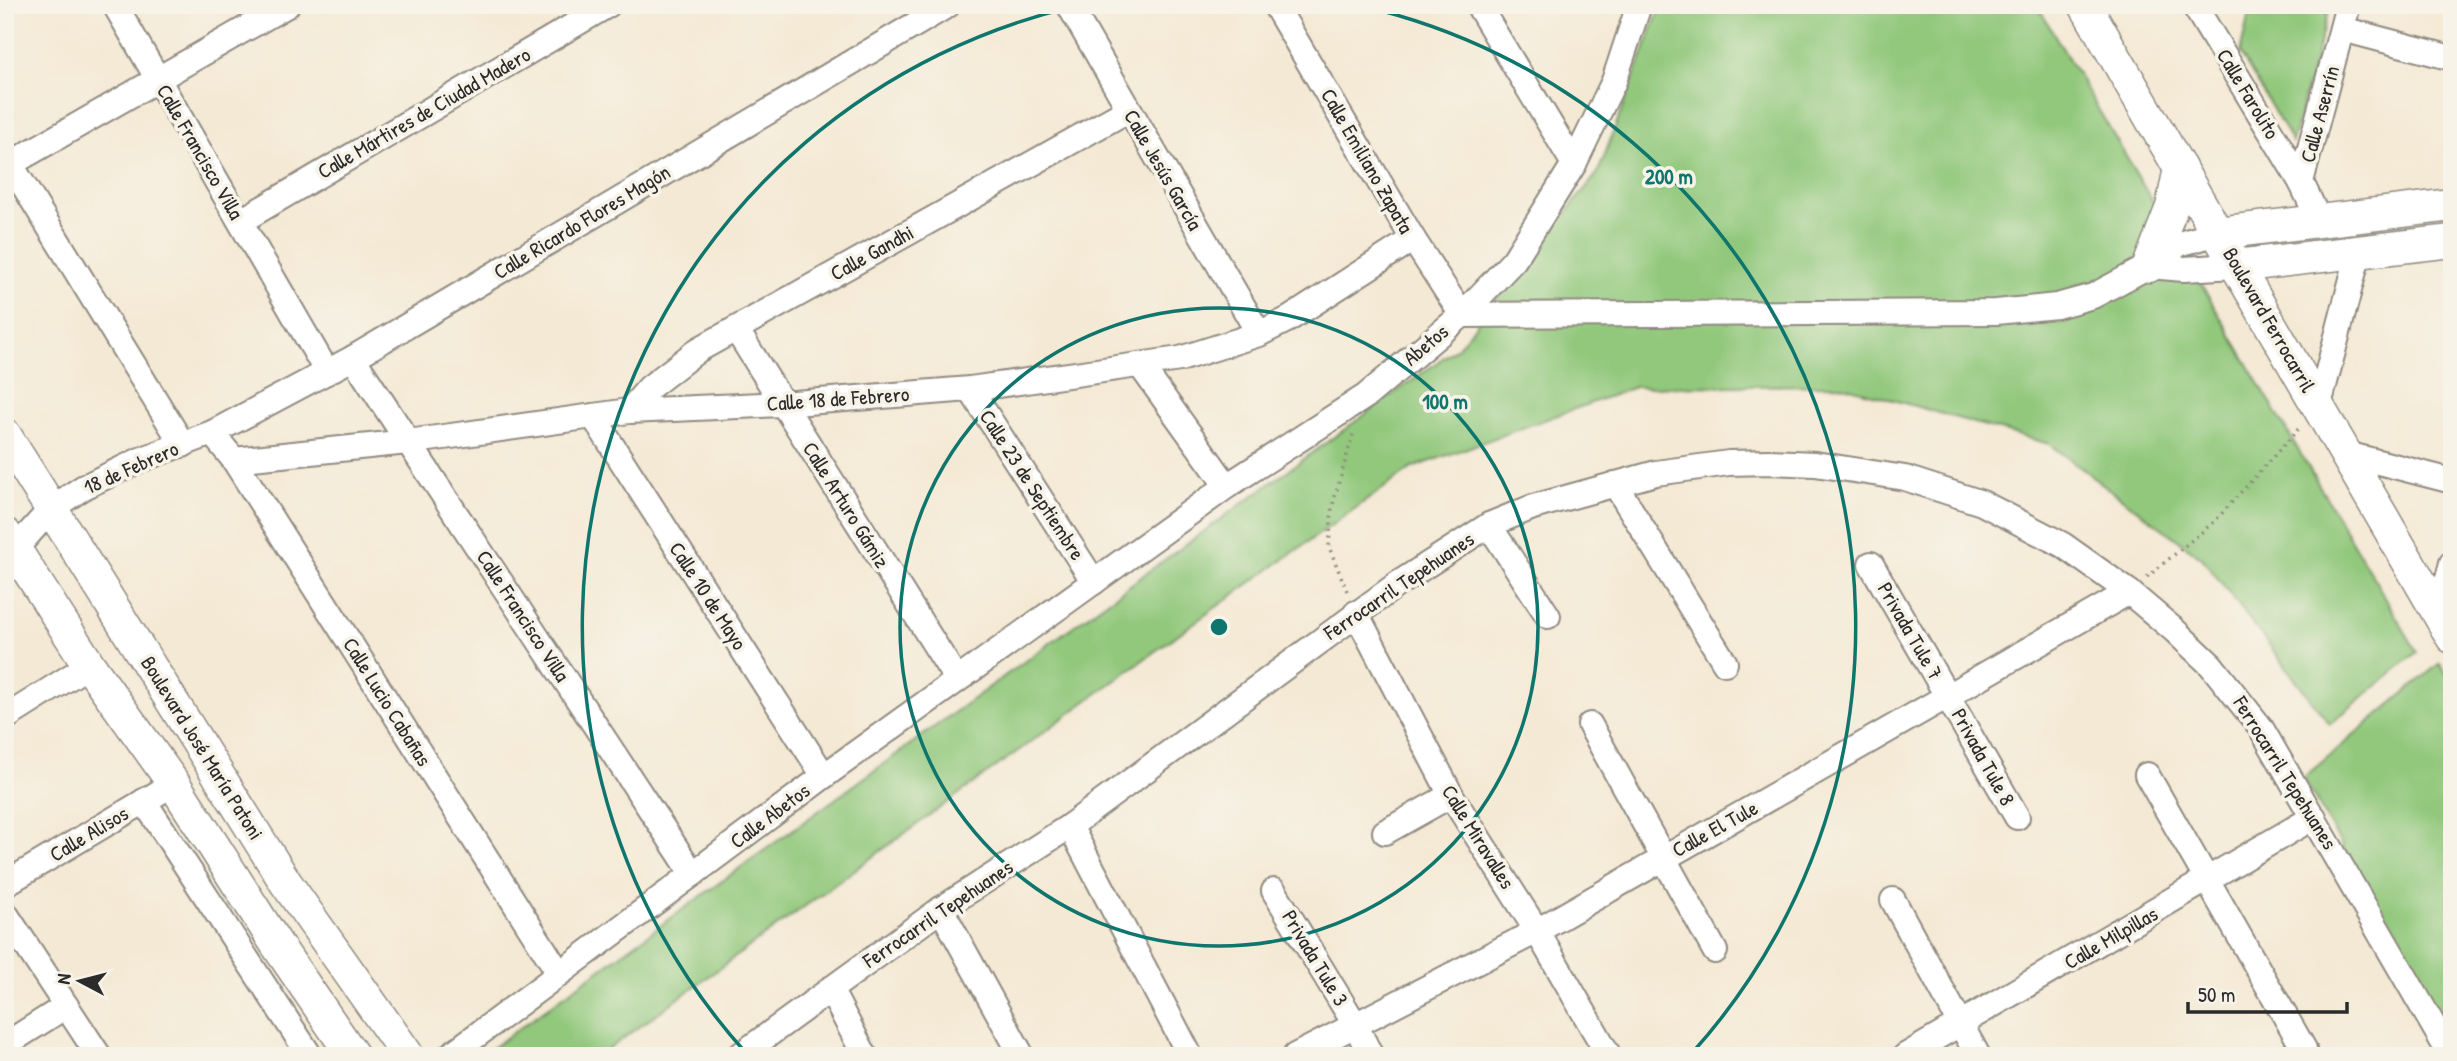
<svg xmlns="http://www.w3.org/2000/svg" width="2457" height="1061" font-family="'Patrick Hand',sans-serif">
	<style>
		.green { fill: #91c87b; stroke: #5e7a53; stroke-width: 2 }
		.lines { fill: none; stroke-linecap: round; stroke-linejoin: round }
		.minor-casing { stroke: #908a80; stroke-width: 28 }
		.major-casing { stroke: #908a80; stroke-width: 35 }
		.path { stroke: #908a80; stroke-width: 3.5; stroke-dasharray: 2 5; stroke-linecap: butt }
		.minor { stroke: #fff; stroke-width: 24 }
		.major { stroke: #fff; stroke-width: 32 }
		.ring { fill: none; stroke: #0f766e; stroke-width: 3.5 }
		.labels { text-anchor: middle; stroke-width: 7; stroke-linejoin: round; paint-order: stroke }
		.street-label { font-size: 21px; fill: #2b2b2b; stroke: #f7f3e8 }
		.centre { fill: #0f766e; stroke: #f7f3e8; stroke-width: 3.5 }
		.ring-label { font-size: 21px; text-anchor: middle; font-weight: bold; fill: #0f766e; stroke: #f7f3e8; stroke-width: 7; stroke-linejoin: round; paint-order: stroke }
	</style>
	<rect width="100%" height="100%" fill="#f7f3e8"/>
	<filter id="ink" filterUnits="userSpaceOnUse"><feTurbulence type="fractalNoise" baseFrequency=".0143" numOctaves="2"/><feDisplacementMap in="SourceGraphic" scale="14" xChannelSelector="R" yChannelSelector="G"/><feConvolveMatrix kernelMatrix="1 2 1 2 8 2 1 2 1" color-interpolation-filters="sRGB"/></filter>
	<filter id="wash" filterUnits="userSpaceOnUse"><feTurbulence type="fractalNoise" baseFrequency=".00686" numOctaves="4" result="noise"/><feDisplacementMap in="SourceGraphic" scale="28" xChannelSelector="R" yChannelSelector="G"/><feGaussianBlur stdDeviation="1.57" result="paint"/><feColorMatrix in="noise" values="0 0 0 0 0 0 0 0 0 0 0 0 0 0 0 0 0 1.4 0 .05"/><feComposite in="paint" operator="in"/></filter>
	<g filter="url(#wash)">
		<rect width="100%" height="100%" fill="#f4e9d4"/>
		<g class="green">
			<polygon points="1661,5 2037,5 2417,652 2330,724 2202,558 2049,444 1840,385 1635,387 1412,468 1191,625 599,1056 481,1056 1458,347 1598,173"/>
			<polygon points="2251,5 2330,5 2292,142 2240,53"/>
			<polygon points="2452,223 2452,233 2251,254 2250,244"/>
			<polygon points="2440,663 2452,684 2452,1038 2303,778"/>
		</g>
	</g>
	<g filter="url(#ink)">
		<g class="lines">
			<defs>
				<g id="minor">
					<polyline points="115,5 327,372"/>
					<polyline points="1069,5 1259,334"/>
					<polyline points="1275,5 1413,239 1462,315 1996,312 2057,306 2093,296 2149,266 2179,244 2218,233"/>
					<polyline points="1478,5 1574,164"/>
					<polyline points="2194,5 2301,182"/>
					<polyline points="2342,29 2452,58"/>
					<polyline points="5,155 183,445"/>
					<polyline points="5,167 287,5"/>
					<polyline points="2319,220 2301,182 2348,5"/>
					<polyline points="241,221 608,5"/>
					<polyline points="2149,266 2184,269 2236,266"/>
					<polyline points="736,329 957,680"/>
					<polyline points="353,358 693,874"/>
					<polyline points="1140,365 1227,486"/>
					<polyline points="970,389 1094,582"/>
					<polyline points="2319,405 2359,252"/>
					<polyline points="629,411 650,387 698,350 1128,110"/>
					<polyline points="593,416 824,776"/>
					<polyline points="212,433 234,460 559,973"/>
					<polyline points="2347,454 2452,481"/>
					<polyline points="234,460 408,442 629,411 782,404 970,389 1180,359 1259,334 1289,319 1413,239"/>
					<polyline points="1615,484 1725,663"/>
					<polyline points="1489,525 1548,616"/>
					<polyline points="5,554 15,549 52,508 84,487 140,460 212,433 353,358 948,5"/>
					<polyline points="1871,564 2017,817"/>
					<polyline points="1356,613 1451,795 1537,931 1609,1056"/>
					<polyline points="2439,614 2452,563"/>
					<polyline points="5,718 89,665"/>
					<polyline points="1590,725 1715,951"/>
					<polyline points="2147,775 2304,1049"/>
					<polyline points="144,801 310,1056"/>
					<polyline points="1070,826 1190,1056"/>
					<polyline points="1385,832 1451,795"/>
					<polyline points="5,884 158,793"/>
					<polyline points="1274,891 1356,1026 1371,1056"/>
					<polyline points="1893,900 1978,1056"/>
					<polyline points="941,909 1022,1056"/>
					<polyline points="5,913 99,1056"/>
					<polyline points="830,989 865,1056"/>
					<polyline points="5,1045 66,1006"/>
					<polyline points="449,1056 824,776 1227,486 1366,396 1462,315 1514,260 1574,164 1614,81 1639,5"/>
					<polyline points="739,1056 941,909 1070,826 1399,583 1489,525 1533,507 1656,473 1729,463 1770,462 1815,464 1905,478 1982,503 2063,545 2129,592 2174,630 2211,665 2261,728 2451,1056"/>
					<polyline points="1295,1056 1537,931 2129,592"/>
					<polyline points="1905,1056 2314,817"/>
				</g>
				<g id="major">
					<polyline points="2085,5 2452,637"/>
					<polyline points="2218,233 2452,205"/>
					<polyline points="2149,266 2172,207 2180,168"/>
					<polyline points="2236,266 2452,241"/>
					<polyline points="5,435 286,883 408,1056"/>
					<polyline points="5,534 89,665 174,784 275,942 353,1056"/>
				</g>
			</defs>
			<use href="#minor" class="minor-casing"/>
			<use href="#major" class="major-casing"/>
			<g class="path">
				<polyline points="2147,577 2214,522 2301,426"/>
				<polyline points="1347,591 1329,547 1332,507 1354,431"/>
			</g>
			<use href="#minor" class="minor"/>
			<use href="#major" class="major"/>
		</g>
	</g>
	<g class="ring">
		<circle cx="1219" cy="627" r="319"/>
		<path d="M746 1053A637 637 0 0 1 1076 6M1362 6A637 637 0 0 1 1692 1053"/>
	</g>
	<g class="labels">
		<g class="street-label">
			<text transform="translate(2248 94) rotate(59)" y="7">Calle Farolito</text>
			<text transform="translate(424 113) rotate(-30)" y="7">Calle Mártires de Ciudad Madero</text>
			<text transform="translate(2320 114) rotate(-75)" y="7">Calle Aserrín</text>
			<text transform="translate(200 152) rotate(60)" y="7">Calle Francisco Villa</text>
			<text transform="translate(1367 161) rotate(60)" y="7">Calle Emiliano Zapata</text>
			<text transform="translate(1163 170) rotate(60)" y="7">Calle Jesús García</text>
			<text transform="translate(582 222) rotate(-31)" y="7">Calle Ricardo Flores Magón</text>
			<text transform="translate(872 253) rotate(-29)" y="7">Calle Gandhi</text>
			<text transform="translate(2269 320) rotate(60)" y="7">Boulevard Ferrocarril</text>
			<text transform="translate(1426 345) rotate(-40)" y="7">Abetos</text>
			<text transform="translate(838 399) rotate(-4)" y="7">Calle 18 de Febrero</text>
			<text transform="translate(131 468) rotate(-24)" y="7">18 de Febrero</text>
			<text transform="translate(1032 485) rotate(57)" y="7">Calle 23 de Septiembre</text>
			<text transform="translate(846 505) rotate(58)" y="7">Calle Arturo Gámiz</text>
			<text transform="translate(1399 586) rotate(-34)" y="7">Ferrocarril Tepehuanes</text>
			<text transform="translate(708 596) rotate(57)" y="7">Calle 10 de Mayo</text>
			<text transform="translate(523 616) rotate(57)" y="7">Calle Francisco Villa</text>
			<text transform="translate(1910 631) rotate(60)" y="7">Privada Tule 7</text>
			<text transform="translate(387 702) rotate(58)" y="7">Calle Lucio Cabañas</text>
			<text transform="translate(202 748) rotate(58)" y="7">Boulevard José María Patoni</text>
			<text transform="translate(1983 757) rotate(61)" y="7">Privada Tule 8</text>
			<text transform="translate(2285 773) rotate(58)" y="7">Ferrocarril Tepehuanes</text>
			<text transform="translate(770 816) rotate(-37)" y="7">Calle Abetos</text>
			<text transform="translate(1715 829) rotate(-29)" y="7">Calle El Tule</text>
			<text transform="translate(89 834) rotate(-31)" y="7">Calle Alisos</text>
			<text transform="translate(1478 837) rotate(58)" y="7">Calle Miravalles</text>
			<text transform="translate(938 914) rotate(-34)" y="7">Ferrocarril Tepehuanes</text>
			<text transform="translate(2111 938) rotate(-30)" y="7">Calle Milpillas</text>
			<text transform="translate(1315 958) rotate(59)" y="7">Privada Tule 3</text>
		</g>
	</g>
	<circle cx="1219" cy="627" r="10" class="centre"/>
	<g class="ring-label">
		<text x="1669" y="184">200 m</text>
		<text x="1445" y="409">100 m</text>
	</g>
	<rect width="2457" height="1061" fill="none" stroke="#f7f3e8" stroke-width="28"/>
	<g transform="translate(80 981) rotate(277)" stroke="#f7f3e8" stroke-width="5" paint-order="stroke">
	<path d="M0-5L12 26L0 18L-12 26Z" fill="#2b2b2b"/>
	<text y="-10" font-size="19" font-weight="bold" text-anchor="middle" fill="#2b2b2b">N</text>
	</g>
	<path d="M2188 1002v10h159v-10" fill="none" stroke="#2b2b2b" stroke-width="3.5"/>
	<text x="2198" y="1002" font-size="21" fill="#2b2b2b" stroke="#f7f3e8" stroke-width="5" paint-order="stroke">50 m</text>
</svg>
